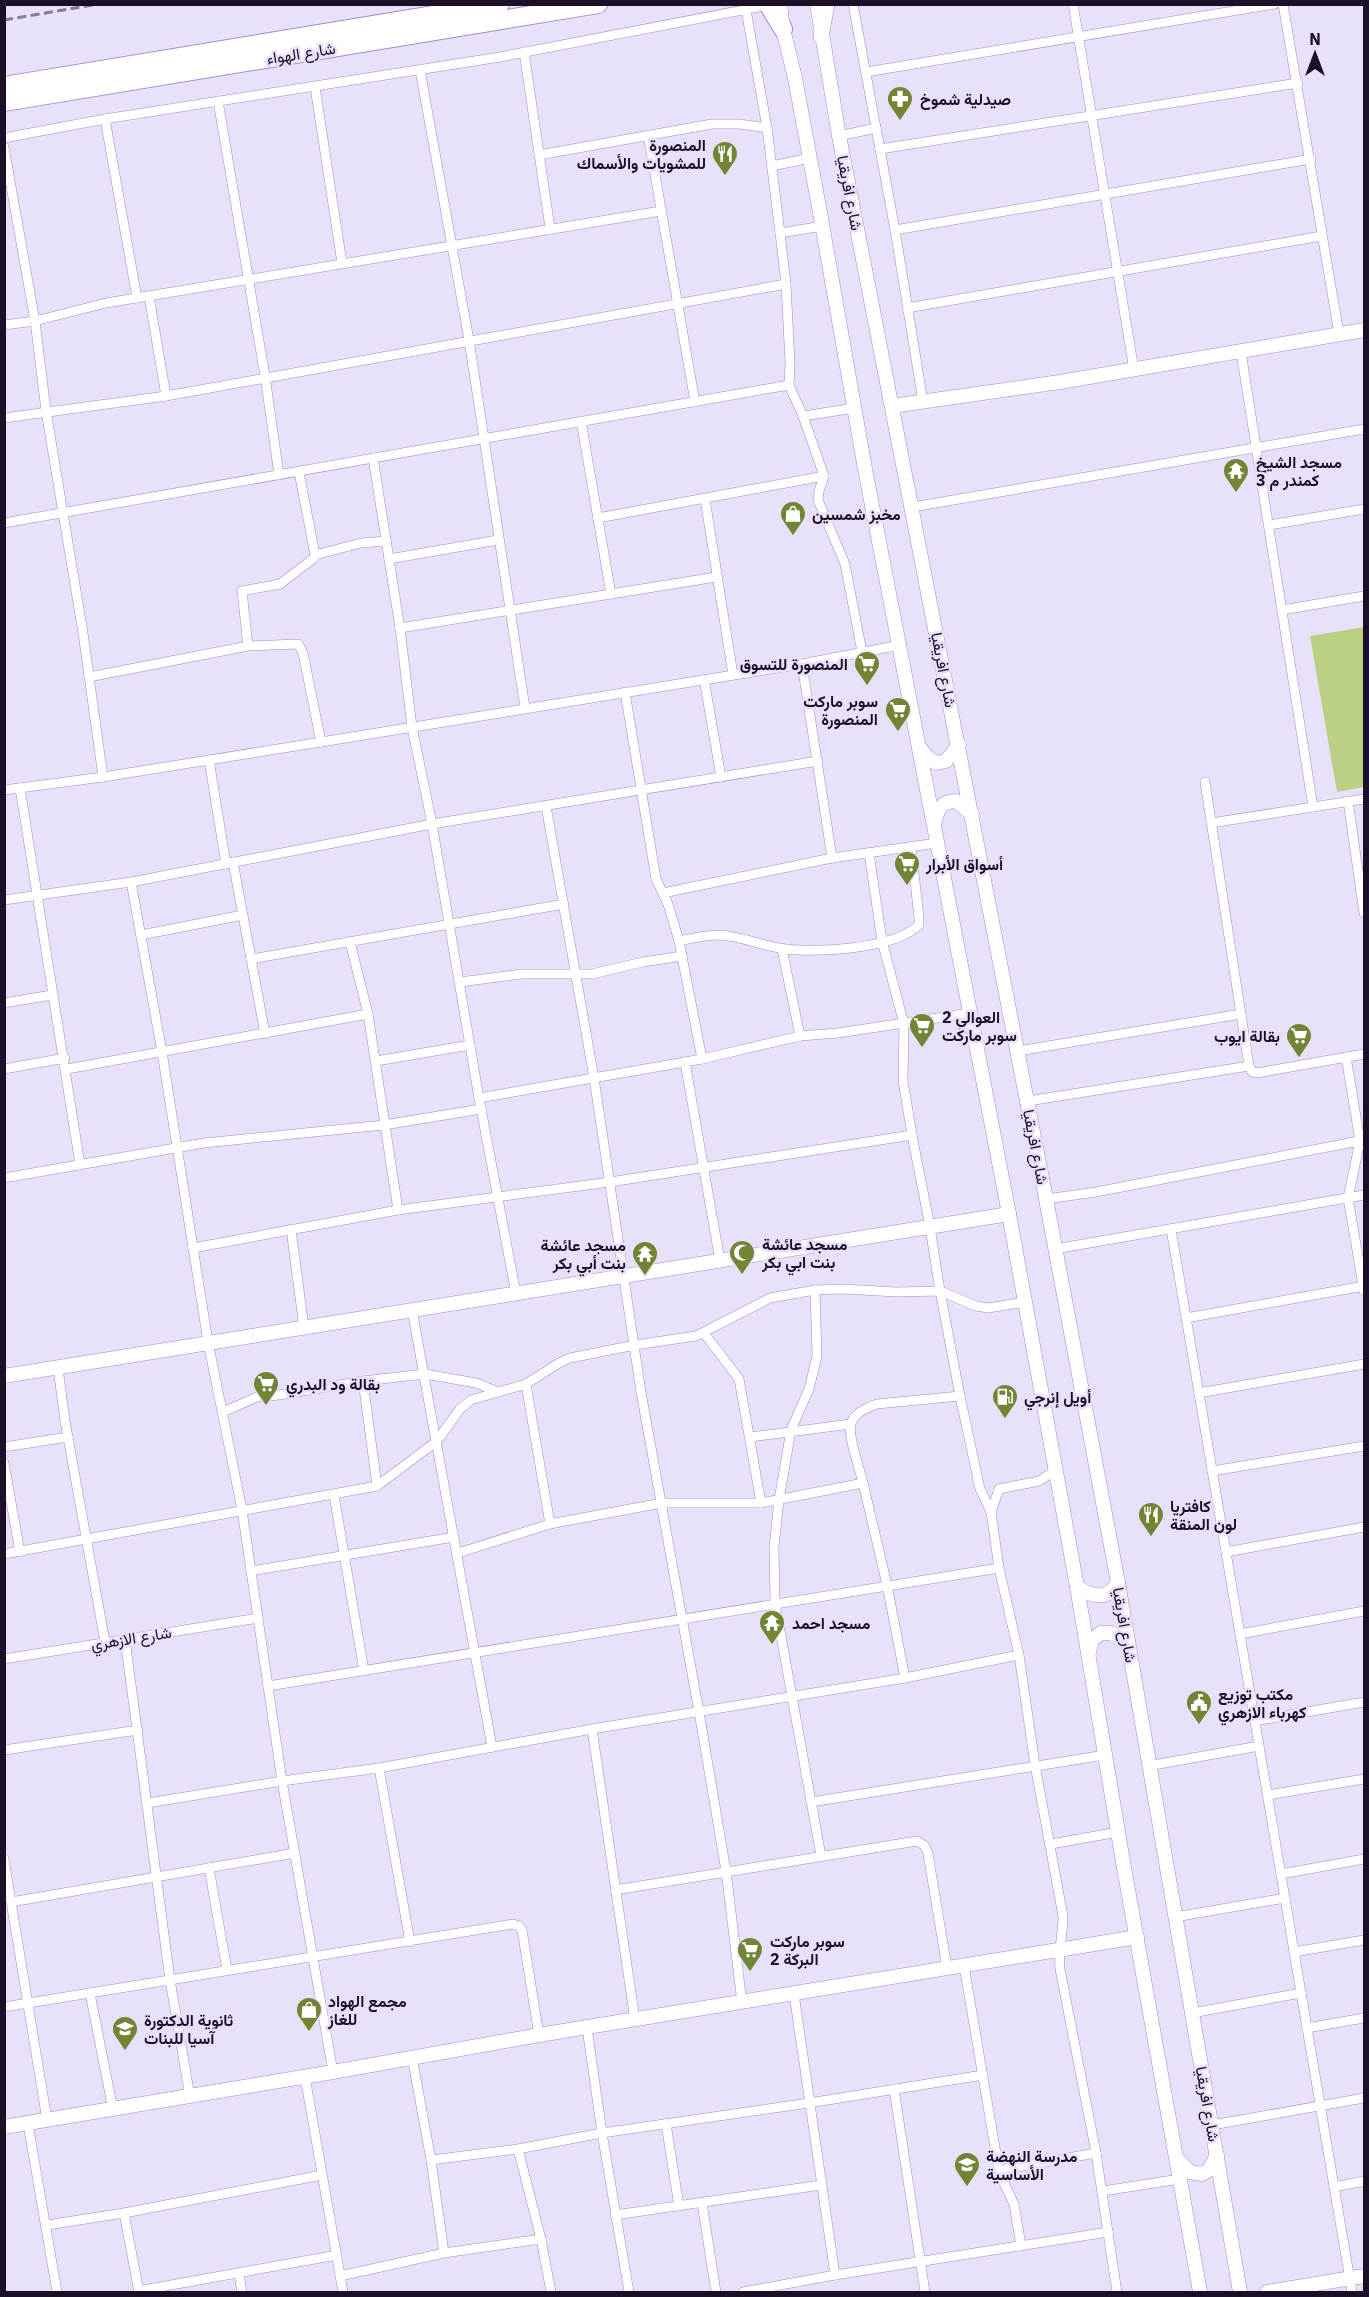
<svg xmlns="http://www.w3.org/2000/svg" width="1369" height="2297" font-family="'IBM Plex Sans',Vazirmatn,sans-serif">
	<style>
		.green { fill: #bbd083 }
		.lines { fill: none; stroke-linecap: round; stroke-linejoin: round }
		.street-casing { stroke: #a28ac8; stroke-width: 10 }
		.secondary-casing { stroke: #a28ac8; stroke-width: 15 }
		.primary-casing { stroke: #a28ac8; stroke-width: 16 }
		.highway-casing { stroke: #a28ac8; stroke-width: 20 }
		.street { stroke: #fff; stroke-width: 9 }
		.secondary { stroke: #fff; stroke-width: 14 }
		.primary { stroke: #fff; stroke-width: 15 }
		.highway { stroke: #fff; stroke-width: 18 }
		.rail { stroke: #857c95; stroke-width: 3; stroke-dasharray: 9 4.5; stroke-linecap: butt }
		.labels { text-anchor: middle; stroke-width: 5; stroke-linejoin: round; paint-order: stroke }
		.street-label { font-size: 16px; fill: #1a1128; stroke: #e9e0fa }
		.poi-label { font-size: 16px; font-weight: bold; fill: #1a1128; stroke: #e9e0fa; text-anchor: start }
	</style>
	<rect width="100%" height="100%" fill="#e9e0fa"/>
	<polygon class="green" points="1364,627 1364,787 1337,792 1310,636"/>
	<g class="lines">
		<defs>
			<g id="street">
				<polyline points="853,4 895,230 923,402"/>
				<polyline points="1073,4 1134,370"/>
				<polyline points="1283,4 1339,334"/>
				<polyline points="746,10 767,128 780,233 786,284 790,363 789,385 803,416 824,476 819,491 818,500 845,564 862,652"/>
				<polyline points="524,52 550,228"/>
				<polyline points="420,70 469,340 525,708"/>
				<polyline points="866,72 1275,4"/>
				<polyline points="315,87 342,263"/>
				<polyline points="218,101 265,376 279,475"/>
				<polyline points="105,119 137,298"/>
				<polyline points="648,135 695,402"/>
				<polyline points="839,136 876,128"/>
				<polyline points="4,138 105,119 500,57 769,5"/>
				<polyline points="4,147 35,321 46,411 83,633 103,777"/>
				<polyline points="880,149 1298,83"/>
				<polyline points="539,155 712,124 739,124 767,128"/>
				<polyline points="772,166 810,158"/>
				<polyline points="895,230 1311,159"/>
				<polyline points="780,233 823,226"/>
				<polyline points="149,296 166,396"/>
				<polyline points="907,308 1322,236"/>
				<polyline points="4,325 35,321 106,303 661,211"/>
				<polyline points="1241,352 1313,807"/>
				<polyline points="803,416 855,408"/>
				<polyline points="4,418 166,396 786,284"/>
				<polyline points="581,421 611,594"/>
				<polyline points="373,458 400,628 412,727 432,824 479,1098 516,1294"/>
				<polyline points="299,472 315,555"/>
				<polyline points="705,499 733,675"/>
				<polyline points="913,507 1364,429"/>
				<polyline points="598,518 824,476"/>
				<polyline points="4,523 789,385"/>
				<polyline points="1269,525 1364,509"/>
				<polyline points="389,559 498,540"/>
				<polyline points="1282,610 1364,596"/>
				<polyline points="400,628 716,577"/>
				<polyline points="248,646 242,591 280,584 314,558 315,555 361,543 386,541"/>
				<polyline points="802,664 832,858"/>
				<polyline points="89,677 248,646 298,644 303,653 321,742"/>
				<polyline points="704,679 721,777"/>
				<polyline points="625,692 656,879 668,904 679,941 702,1059"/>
				<polyline points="209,760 226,864"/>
				<polyline points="1205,782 1249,1066 1252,1072 1257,1073 1364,1054"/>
				<polyline points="20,788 80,1164"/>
				<polyline points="4,790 103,777 321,742 802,664 900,645"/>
				<polyline points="1348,801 1364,913"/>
				<polyline points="546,806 594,1078 641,1392 699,1712 726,1871 742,2003"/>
				<polyline points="1211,823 1364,799"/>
				<path d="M869,853L882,941L904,1024L903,1081L912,1135L930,1227L940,1291L960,1396L980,1489L991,1512L999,1568L1019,1655L1035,1765L1063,1916C1063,1934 1058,1951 1060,1969L1096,2153L1117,2292"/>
				<polyline points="233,862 265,1034"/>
				<polyline points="131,882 162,1052 208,1342 242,1510 282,1781 333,2072"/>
				<polyline points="663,893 832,858 937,843"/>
				<polyline points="4,900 131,882 432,824 818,761"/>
				<polyline points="141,935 243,915"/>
				<path d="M679,941C692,938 706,935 720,935C740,936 760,945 779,948C812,954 895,949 919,925V917L911,847"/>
				<polyline points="350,942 368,1014 398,1210"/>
				<polyline points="782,949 800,1036"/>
				<polyline points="251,959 564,904"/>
				<polyline points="460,982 521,974 592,974 643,962 682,956"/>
				<polyline points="4,1003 52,995"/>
				<polyline points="1018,1051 1241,1014"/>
				<polyline points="1346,1057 1360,1141 1348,1198 1364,1291"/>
				<polyline points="376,1061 470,1045"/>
				<polyline points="685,1062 720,1261"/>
				<polyline points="4,1069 65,1058"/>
				<polyline points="67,1069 368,1014"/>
				<polyline points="479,1098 702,1059 800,1036 838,1033 970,1013"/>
				<polyline points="1028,1101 1249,1066"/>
				<polyline points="4,1178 204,1143 384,1125 481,1109"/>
				<polyline points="1046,1199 1096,1192 1364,1140"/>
				<polyline points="291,1229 304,1328"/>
				<polyline points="1171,1229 1352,2292"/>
				<polyline points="193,1248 398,1210 610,1182 912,1135"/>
				<polyline points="1055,1249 1364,1195"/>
				<polyline points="815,1290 817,1356 809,1389 791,1430 779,1500 774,1547 775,1603 821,1856"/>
				<polyline points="412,1310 492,1747"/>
				<polyline points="1186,1318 1364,1286"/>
				<polyline points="704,1333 739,1379 761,1503"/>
				<polyline points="58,1368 65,1421 105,1642"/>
				<polyline points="363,1381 377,1486"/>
				<polyline points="526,1384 550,1524"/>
				<polyline points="1199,1393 1364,1364"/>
				<polyline points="223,1412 257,1397 279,1395 363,1381 425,1374 476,1383 498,1392"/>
				<polyline points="750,1437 851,1424"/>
				<polyline points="4,1447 68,1437"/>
				<polyline points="4,1463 20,1552"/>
				<polyline points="1212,1471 1364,1446"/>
				<polyline points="863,1483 887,1585 905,1678"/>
				<polyline points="334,1495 364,1671"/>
				<polyline points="991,1512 999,1489 1039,1481 1056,1470"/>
				<polyline points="1226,1552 1364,1527"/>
				<path d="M458,1553L550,1524L662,1503H761L863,1483C860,1470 847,1434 851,1423C855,1413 868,1407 877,1404L960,1396"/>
				<polyline points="4,1554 377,1486 437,1441 460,1409 471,1400 526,1384 559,1363 570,1358 635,1345 696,1336 770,1298 815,1290 842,1289 897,1292 940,1291 976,1306 988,1308 1025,1302"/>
				<polyline points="251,1571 454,1537"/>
				<polyline points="1240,1634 1364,1611"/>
				<polyline points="125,1639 170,1980 190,2097"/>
				<polyline points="4,1659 258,1618"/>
				<polyline points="268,1686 999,1568"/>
				<polyline points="1255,1721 1364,1702"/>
				<polyline points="592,1729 635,2020"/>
				<polyline points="4,1750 138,1730"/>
				<polyline points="1148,1766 1259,1746"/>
				<polyline points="379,1768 410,1942"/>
				<polyline points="1268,1795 1364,1779"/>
				<polyline points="811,1802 1105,1755"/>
				<polyline points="148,1803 282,1781 379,1768 592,1729 905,1678 1019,1655"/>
				<polyline points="1051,1844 1118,1832"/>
				<polyline points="4,1859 47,2120"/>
				<polyline points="209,1868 227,1970"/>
				<polyline points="1281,1874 1364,1859"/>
				<polyline points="615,1890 917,1841 925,1846 928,1854 947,1968"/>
				<polyline points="11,1902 295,1853"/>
				<polyline points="1175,1917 1285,1898"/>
				<polyline points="1294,1952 1364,1940"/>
				<polyline points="964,1966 997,2159 1002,2179 1014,2204 1021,2246"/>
				<polyline points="90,1993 113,2110"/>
				<polyline points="794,1994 835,2275"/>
				<polyline points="4,2007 513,1924 519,1926 522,1930 539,2035"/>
				<polyline points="1192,2013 1301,1993"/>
				<polyline points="587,2028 602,2133 629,2292"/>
				<polyline points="1307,2028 1364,2018"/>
				<polyline points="412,2057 431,2160 444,2253"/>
				<polyline points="305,2077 343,2292"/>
				<polyline points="894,2089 925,2292"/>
				<polyline points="28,2124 57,2292"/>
				<polyline points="666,2124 679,2206"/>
				<polyline points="1212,2125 1364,2098"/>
				<polyline points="518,2149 541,2239 551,2292"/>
				<polyline points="431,2160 518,2149 602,2133 809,2103 983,2075"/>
				<polyline points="1000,2170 1096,2153"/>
				<polyline points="1334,2187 1364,2181"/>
				<polyline points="1103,2191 1180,2179"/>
				<polyline points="702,2203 716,2292"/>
				<polyline points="124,2213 139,2292"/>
				<polyline points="615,2215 821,2185"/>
				<polyline points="47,2225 124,2213 322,2175"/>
				<polyline points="239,2274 242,2292"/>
				<polyline points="340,2276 444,2253 541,2239"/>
				<polyline points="138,2291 337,2255"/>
				<polyline points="743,2292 835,2275 1108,2232"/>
			</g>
			<g id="secondary">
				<polyline points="780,4 783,29 795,78 821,218 865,469 1009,1214 1077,1587 1123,1862 1200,2292"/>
				<polyline points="817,4 839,136 1046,1199 1118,1583 1240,2292"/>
				<polyline points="892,406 1060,382 1364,330"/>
				<polyline points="920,748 928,758 936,763 946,761 959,745"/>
				<path d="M934,825C937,811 940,801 956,801L972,814"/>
				<polyline points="4,1376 1009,1214"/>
				<path d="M1077,1587C1093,1597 1107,1601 1118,1583"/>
				<polyline points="1089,1652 1092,1640 1101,1633 1111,1633 1128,1644"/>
				<polyline points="4,2127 333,2072 539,2035 1137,1937"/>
				<polyline points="1177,2159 1190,2172 1202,2174 1209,2170 1217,2155"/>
				<polyline points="1267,2292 1364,2276"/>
			</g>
			<polyline id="primary" points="821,37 827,4"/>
			<g id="highway">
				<polyline points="768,4 783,29"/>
				<polyline points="4,86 500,4"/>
				<polyline points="4,102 598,4"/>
			</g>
		</defs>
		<use href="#street" class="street-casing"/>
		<use href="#secondary" class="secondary-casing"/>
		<use href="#primary" class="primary-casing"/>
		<use href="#highway" class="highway-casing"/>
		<use href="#street" class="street"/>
		<use href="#secondary" class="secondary"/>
		<use href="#primary" class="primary"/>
		<use href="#highway" class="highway"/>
		<polyline class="rail" points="4,20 99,4"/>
	</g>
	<defs>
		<symbol id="pharmacy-pin" viewBox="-11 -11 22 30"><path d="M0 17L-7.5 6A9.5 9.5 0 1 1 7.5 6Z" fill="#728535" stroke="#e9e0fa"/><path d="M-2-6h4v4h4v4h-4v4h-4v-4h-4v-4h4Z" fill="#fff"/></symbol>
		<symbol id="restaurant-pin" viewBox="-11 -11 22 30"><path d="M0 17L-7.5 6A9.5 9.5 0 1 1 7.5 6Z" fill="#728535" stroke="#e9e0fa"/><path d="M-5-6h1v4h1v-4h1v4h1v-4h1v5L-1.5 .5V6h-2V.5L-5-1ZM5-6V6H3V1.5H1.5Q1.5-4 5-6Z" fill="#fff"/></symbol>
		<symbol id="temple-pin" viewBox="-11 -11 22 30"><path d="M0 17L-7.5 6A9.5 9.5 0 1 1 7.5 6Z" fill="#728535" stroke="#e9e0fa"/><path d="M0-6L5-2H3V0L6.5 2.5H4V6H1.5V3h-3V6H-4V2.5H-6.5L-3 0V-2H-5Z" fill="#fff"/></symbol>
		<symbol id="shop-pin" viewBox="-11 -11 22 30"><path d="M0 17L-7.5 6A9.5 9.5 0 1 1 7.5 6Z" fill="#728535" stroke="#e9e0fa"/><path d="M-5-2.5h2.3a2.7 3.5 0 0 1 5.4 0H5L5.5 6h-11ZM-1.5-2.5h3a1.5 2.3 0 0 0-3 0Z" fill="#fff"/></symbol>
		<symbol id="supermarket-pin" viewBox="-11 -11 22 30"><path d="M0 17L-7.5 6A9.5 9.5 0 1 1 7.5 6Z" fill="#728535" stroke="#e9e0fa"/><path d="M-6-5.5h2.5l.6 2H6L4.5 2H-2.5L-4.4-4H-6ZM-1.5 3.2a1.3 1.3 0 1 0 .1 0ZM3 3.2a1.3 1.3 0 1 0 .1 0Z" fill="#fff"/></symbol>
		<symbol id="mosque-pin" viewBox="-11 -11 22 30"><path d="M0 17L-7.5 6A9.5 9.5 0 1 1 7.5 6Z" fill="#728535" stroke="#e9e0fa"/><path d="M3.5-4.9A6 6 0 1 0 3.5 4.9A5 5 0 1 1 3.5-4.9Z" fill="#fff"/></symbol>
		<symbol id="fuel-pin" viewBox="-11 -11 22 30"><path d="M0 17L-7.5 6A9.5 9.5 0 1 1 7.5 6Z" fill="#728535" stroke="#e9e0fa"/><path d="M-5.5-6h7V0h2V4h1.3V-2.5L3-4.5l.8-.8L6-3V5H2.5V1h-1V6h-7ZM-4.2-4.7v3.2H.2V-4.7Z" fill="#fff"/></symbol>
		<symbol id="civic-pin" viewBox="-11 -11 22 30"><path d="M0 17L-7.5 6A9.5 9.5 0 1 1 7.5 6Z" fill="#728535" stroke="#e9e0fa"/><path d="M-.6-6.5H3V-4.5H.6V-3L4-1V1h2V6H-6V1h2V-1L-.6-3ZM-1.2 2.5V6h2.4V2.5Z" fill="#fff"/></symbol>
		<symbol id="school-pin" viewBox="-11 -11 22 30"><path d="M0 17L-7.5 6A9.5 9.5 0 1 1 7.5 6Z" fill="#728535" stroke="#e9e0fa"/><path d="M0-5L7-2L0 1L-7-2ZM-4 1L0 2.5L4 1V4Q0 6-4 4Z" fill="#fff"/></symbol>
	</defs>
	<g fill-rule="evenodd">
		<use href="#pharmacy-pin" x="885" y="84" width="30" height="40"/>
		<use href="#restaurant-pin" x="710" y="139" width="30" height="40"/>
		<use href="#temple-pin" x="1221" y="456" width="30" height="40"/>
		<use href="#shop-pin" x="778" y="499" width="30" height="40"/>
		<use href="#supermarket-pin" x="852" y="649" width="30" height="40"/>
		<use href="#supermarket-pin" x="883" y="695" width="30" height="40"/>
		<use href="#supermarket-pin" x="892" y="849" width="30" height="40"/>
		<use href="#supermarket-pin" x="907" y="1011" width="30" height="40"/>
		<use href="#supermarket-pin" x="1284" y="1021" width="30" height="40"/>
		<use href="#mosque-pin" x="727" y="1238" width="30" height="40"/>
		<use href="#temple-pin" x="630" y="1239" width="30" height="40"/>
		<use href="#supermarket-pin" x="251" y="1369" width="30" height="40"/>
		<use href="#fuel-pin" x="990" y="1382" width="30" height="40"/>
		<use href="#restaurant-pin" x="1136" y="1500" width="30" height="40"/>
		<use href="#temple-pin" x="757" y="1608" width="30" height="40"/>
		<use href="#civic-pin" x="1184" y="1688" width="30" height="40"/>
		<use href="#supermarket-pin" x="735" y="1935" width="30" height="40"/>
		<use href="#shop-pin" x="294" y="1995" width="30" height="40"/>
		<use href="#school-pin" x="110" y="2014" width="30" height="40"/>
		<use href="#school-pin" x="952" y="2150" width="30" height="40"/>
	</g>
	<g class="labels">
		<g class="street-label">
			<text transform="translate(301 53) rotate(-9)" y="6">شارع الهواء</text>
			<text transform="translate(850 193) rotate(79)" y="6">شارع افريقيا</text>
			<text transform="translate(944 670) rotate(79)" y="6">شارع افريقيا</text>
			<text transform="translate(1036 1147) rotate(79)" y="6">شارع افريقيا</text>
			<text transform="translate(1125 1625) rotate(80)" y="6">شارع افريقيا</text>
			<text transform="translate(131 1638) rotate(-9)" y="6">شارع الازهري</text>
			<text transform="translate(1208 2104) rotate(80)" y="6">شارع افريقيا</text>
		</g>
		<g class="poi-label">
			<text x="920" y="105">صيدلية شموخ</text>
			<text x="706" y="151" text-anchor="end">المنصورة<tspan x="706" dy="18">للمشويات والأسماك</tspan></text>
			<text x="1256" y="468">مسجد الشيخ<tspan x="1256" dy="18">كمندر م 3</tspan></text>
			<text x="812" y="520">مخبز شمسين</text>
			<text x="848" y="670" text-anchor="end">المنصورة للتسوق</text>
			<text x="878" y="707" text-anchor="end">سوبر ماركت<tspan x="878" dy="18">المنصورة</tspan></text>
			<text x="926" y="870">أسواق الأبرار</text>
			<text x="942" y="1023">العوالي 2<tspan x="942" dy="18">سوبر ماركت</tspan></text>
			<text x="1280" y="1042" text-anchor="end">بقالة ايوب</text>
			<text x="762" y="1250">مسجد عائشة<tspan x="762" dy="18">بنت ابي بكر</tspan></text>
			<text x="626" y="1251" text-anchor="end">مسجد عائشة<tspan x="626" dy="18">بنت أبي بكر</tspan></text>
			<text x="286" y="1390">بقالة ود البدري</text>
			<text x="1024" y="1403">أويل إنرجي</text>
			<text x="1170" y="1512">كافتريا<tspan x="1170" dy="18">لون المنقة</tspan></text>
			<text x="792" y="1629">مسجد احمد</text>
			<text x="1218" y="1700">مكتب توزيع<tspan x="1218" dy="18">كهرباء الازهري</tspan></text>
			<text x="770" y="1947">سوبر ماركت<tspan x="770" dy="18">البركة 2</tspan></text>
			<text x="328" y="2007">مجمع الهواد<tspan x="328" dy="18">للغاز</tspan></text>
			<text x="144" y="2026">ثانوية الدكتورة<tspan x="144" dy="18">آسيا للبنات</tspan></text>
			<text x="986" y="2162">مدرسة النهضة<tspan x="986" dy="18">الأساسية</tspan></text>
		</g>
	</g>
	<rect width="1369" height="2297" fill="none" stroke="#1a1128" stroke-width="12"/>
	<g transform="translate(1315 54)" stroke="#e9e0fa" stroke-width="4.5" paint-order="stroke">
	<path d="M0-4.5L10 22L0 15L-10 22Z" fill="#1a1128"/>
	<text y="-9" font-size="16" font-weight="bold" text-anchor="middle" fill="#1a1128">N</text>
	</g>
</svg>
